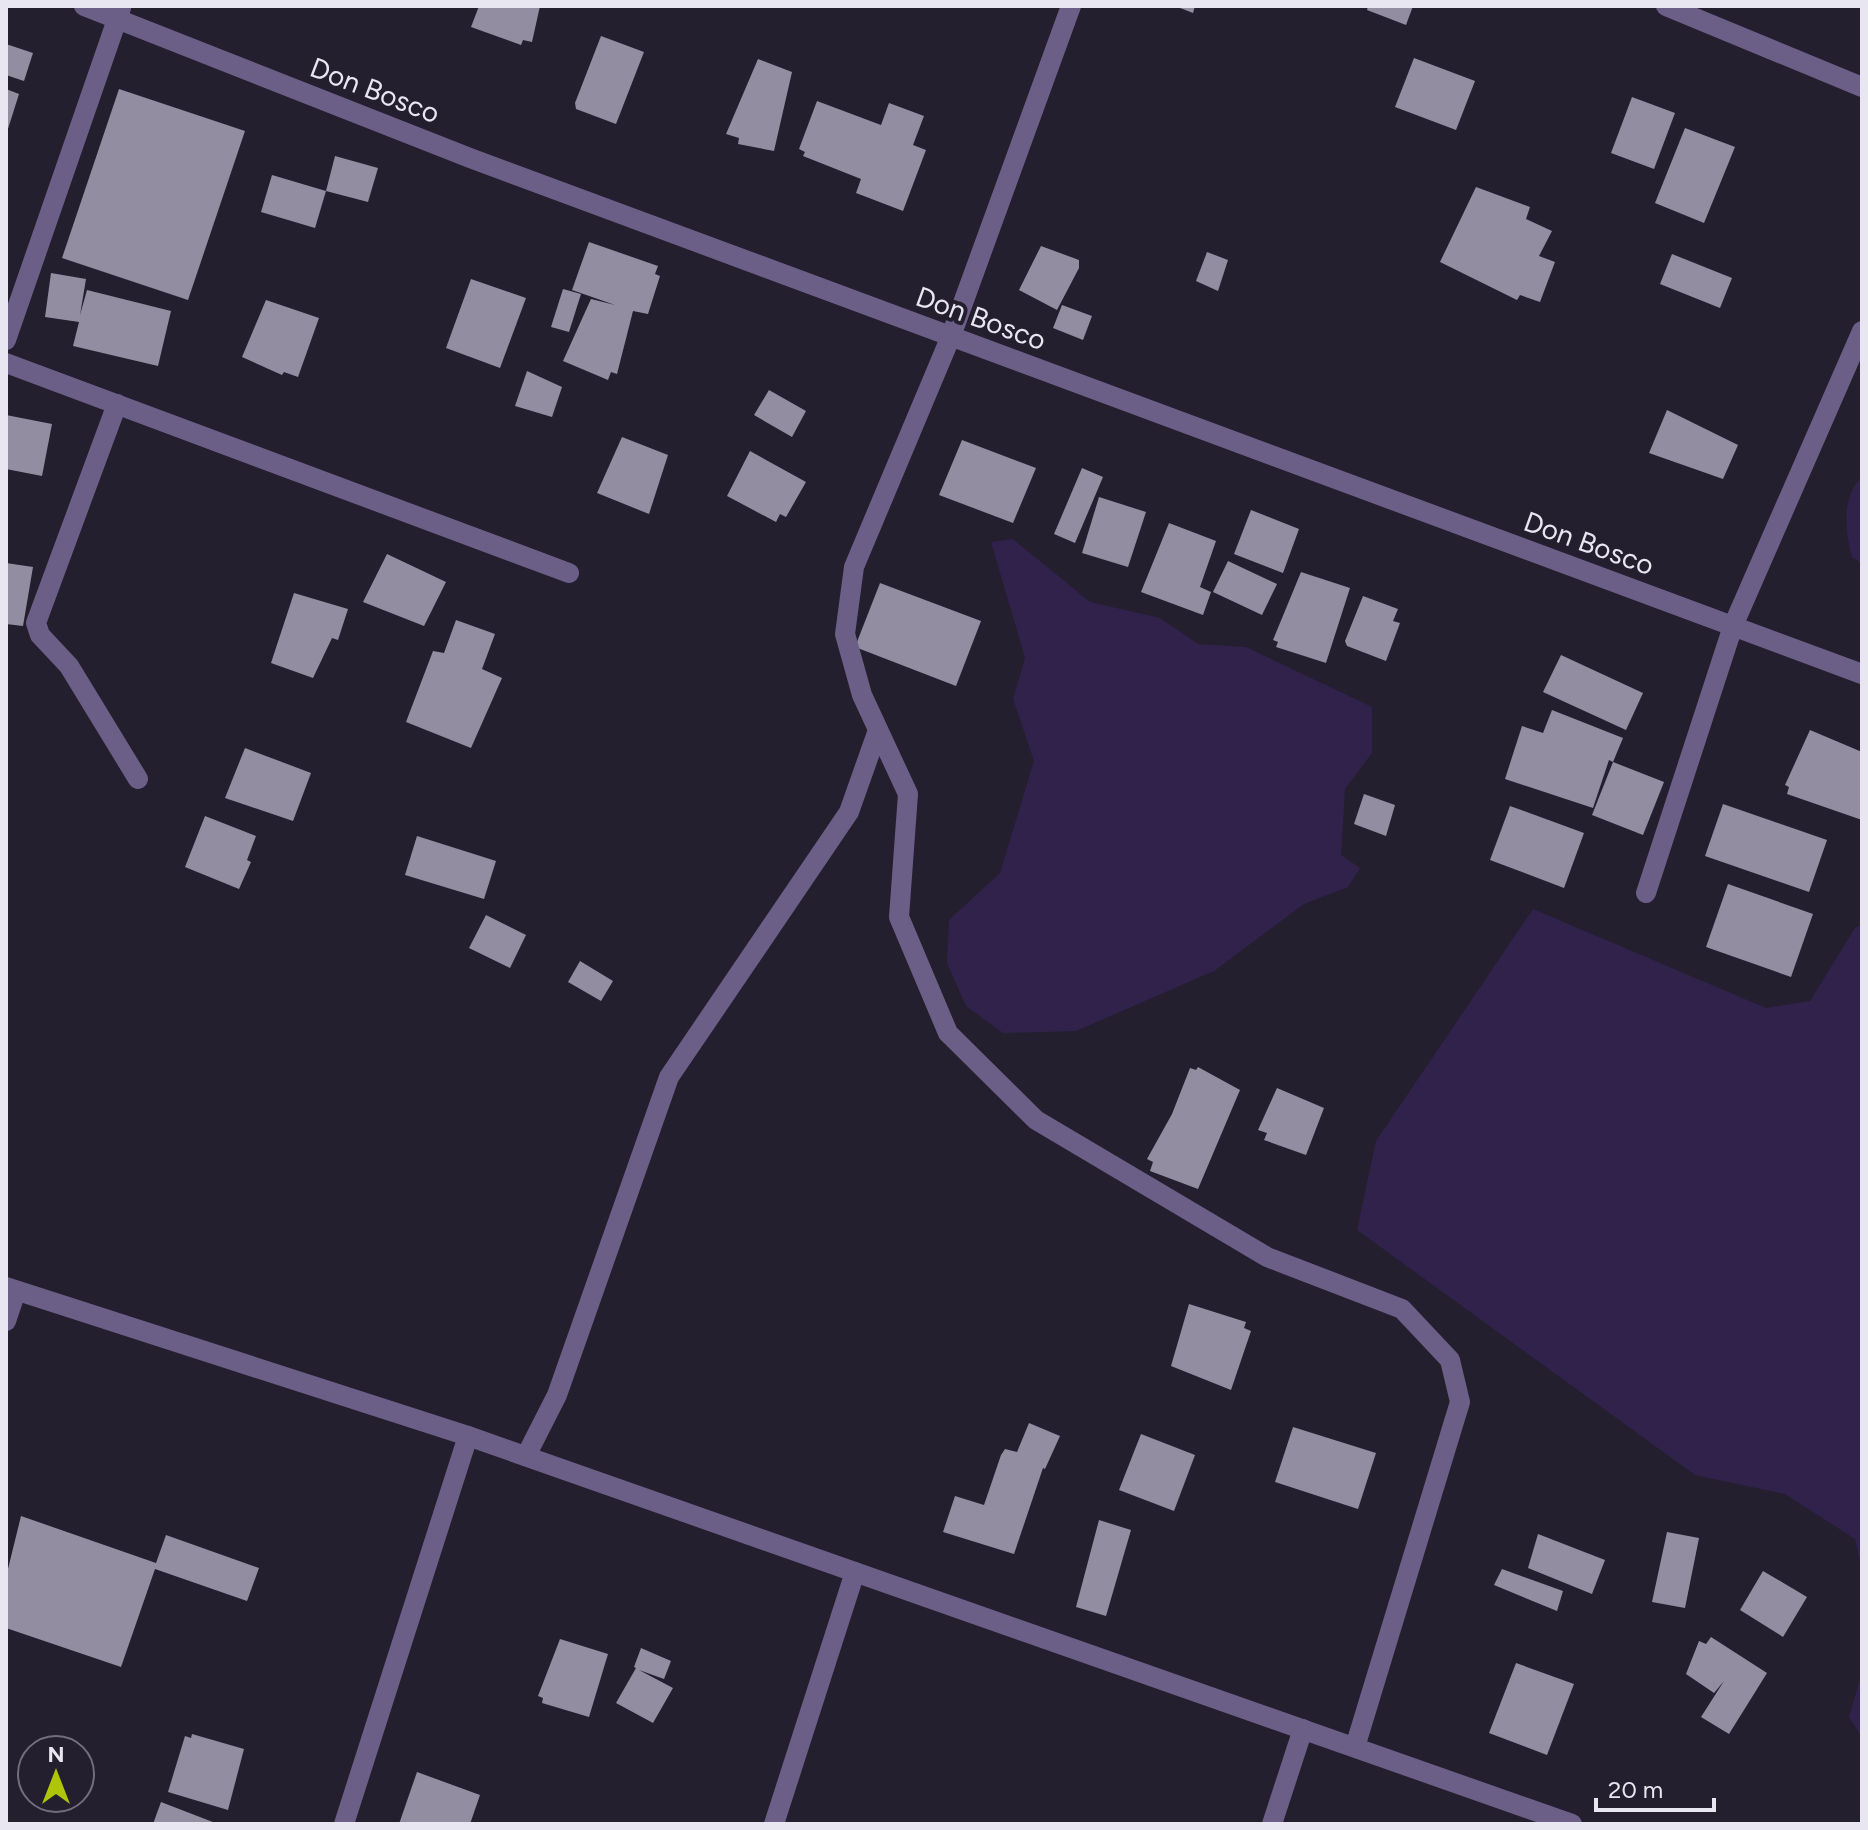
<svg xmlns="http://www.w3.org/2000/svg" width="1868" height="1830" font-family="Figtree,sans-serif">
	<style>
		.green { fill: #31224c }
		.building { fill: #938da1 }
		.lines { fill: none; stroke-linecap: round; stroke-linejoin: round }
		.lane { stroke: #6b5f87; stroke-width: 20 }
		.street { stroke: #6b5f87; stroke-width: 20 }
		.labels { text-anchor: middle; stroke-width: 8; stroke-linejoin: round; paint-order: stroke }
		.street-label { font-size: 28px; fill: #e8e6f0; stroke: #231f2e }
	</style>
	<rect width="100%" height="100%" fill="#231f2e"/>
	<g class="green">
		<path d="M1862,477V562H1860L1852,557C1845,531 1841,496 1862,477Z"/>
		<polygon points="1013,539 1090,602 1160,618 1198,644 1246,647 1372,707 1372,753 1345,789 1341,855 1360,868 1348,887 1304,904 1214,971 1076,1031 1003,1033 966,1006 947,963 949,920 1000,873 1034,761 1013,699 1025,658 991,542"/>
		<polygon points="1533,909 1766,1008 1810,1001 1855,928 1862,925 1862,1570 1855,1539 1785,1494 1695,1475 1357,1230 1376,1141"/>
		<polygon points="1862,1672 1862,1737 1849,1717"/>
	</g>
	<g class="building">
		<polygon points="479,6 540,6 532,42 523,40 521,45 471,27"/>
		<polygon points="1175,6 1195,6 1193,13"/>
		<polygon points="1368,6 1413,6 1406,25 1367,10"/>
		<polygon points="601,36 644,52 616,124 576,109 575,103"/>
		<polygon points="6,44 33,53 24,81 6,75"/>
		<polygon points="1414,58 1475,81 1456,130 1395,107"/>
		<polygon points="758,59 792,72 774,151 738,144 739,138 726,134"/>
		<polygon points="6,89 19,94 7,132 6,132"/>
		<polygon points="119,89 245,131 188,300 62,258"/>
		<polygon points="1632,97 1675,113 1654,169 1611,153"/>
		<polygon points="817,101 881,125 889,103 924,116 913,145 926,150 903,211 856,193 861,179 803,156 805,152 799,149"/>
		<polygon points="1685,128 1735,147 1704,223 1655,203"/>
		<polygon points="335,156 378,168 368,202 326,191"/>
		<polygon points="272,175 326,191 315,228 261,212"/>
		<polygon points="1476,187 1530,207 1526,219 1552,231 1539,256 1555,262 1540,302 1520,295 1517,300 1440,262"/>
		<polygon points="589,242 658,266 655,274 660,276 648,314 633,311 617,374 611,372 608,380 563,361 591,299 615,305 572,290"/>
		<polygon points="1041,246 1079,260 1079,268 1057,310 1019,290"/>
		<polygon points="1207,252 1228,260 1218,291 1196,281"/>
		<polygon points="1672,254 1732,278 1720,308 1660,284"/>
		<polygon points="51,273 86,279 80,315 87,290 171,311 158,366 73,346 79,322 45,317"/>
		<polygon points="471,279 526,298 500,368 446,348"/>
		<polygon points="563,289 581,294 569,332 551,327"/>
		<polygon points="266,300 319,318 298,377 284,372 282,375 242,357"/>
		<polygon points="1062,305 1092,316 1083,340 1053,328"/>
		<polygon points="527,371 562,387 552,417 515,406"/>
		<polygon points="769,390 806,411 792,437 754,415"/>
		<polygon points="1667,410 1738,445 1723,479 1649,453"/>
		<polygon points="6,415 52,424 42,476 6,469"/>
		<polygon points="622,437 668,455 649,514 597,493"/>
		<polygon points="962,440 1036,468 1013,523 939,495"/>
		<polygon points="750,451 806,482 786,517 780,514 776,522 727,496"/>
		<polygon points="1082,468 1103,477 1075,543 1054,534"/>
		<polygon points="1099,497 1146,512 1128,567 1082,553"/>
		<polygon points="1251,510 1299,529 1283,573 1234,554"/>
		<polygon points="1169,523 1216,541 1200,587 1211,592 1203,615 1141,592"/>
		<polygon points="387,554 446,582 424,626 363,602"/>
		<polygon points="1228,561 1277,584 1262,615 1213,592"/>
		<polygon points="6,563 33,567 23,626 6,624"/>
		<polygon points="1301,572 1350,588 1326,663 1276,647 1278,642 1273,640"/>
		<polygon points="880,583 981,621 956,686 855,647"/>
		<polygon points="294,593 348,609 338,640 332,638 313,678 271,663"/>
		<polygon points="1363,596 1398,609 1393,621 1400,623 1386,661 1347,646 1345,641"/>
		<polygon points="456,620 495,634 482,669 502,678 471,748 406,722 433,651 444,653"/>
		<polygon points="1561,655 1643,693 1626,730 1543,692"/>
		<polygon points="1552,710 1623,738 1613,762 1609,760 1593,808 1505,779 1522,726 1543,733"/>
		<polygon points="1810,730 1862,752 1862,820 1787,794 1789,787 1785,785"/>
		<polygon points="245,748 311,773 293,821 225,798"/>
		<polygon points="1613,762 1664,782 1643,835 1592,815"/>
		<polygon points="1364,794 1395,805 1386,836 1354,824"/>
		<polygon points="1723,804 1827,840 1809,892 1705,856"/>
		<polygon points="1510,806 1584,833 1564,888 1490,860"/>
		<polygon points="205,816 256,836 247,860 251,862 239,889 185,867"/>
		<polygon points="417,836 496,861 484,899 405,875"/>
		<polygon points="1728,884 1813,914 1791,977 1706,947"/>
		<polygon points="486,915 526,935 510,968 469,948"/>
		<polygon points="580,961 613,981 601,1001 568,982"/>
		<polygon points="1198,1067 1240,1090 1198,1189 1150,1171 1153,1162 1147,1159 1172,1114 1190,1068 1196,1070"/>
		<polygon points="1277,1088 1324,1108 1306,1155 1264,1140 1267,1133 1258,1130"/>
		<polygon points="1189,1304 1246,1322 1244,1328 1251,1331 1231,1390 1171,1366"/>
		<polygon points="1029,1423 1060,1436 1045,1469 1043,1468 1014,1554 943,1532 955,1496 984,1505 1001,1455 1005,1449 1017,1452"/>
		<polygon points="1293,1427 1376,1453 1358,1509 1275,1482"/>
		<polygon points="1141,1434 1195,1455 1174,1511 1119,1490"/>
		<polygon points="21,1516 156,1563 166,1535 259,1568 247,1601 155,1569 121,1667 6,1628 6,1577"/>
		<polygon points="1099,1520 1131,1530 1106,1616 1076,1607"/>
		<polygon points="1667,1532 1699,1538 1685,1608 1652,1602"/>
		<polygon points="1538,1534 1605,1560 1592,1594 1528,1568"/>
		<polygon points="1502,1569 1563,1591 1557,1611 1494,1585"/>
		<polygon points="1763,1571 1807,1597 1783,1637 1740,1610"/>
		<polygon points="1711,1637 1767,1673 1729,1734 1701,1717 1724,1681 1714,1693 1686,1674 1699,1641 1706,1644"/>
		<polygon points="560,1639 608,1654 589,1717 542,1703 543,1698 538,1696"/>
		<polygon points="641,1648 671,1661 664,1679 639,1670 673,1688 653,1723 616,1703 636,1668 634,1667"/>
		<polygon points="1516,1663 1574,1684 1547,1755 1489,1733"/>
		<polygon points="192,1734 244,1749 228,1810 168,1792 185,1736 191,1738"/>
		<polygon points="417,1772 480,1795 470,1824 399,1824"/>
		<polygon points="161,1802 218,1824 153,1824"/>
	</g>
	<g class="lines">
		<g class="lane">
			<polyline points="117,404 36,623 40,635 69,666 138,779"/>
			<polyline points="526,1456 557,1395 669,1077 849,812 878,730"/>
		</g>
		<g class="street">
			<polyline points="84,6 470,158 1862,674"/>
			<polyline points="1071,6 951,336 854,567 845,634 862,695 908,794 899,917 948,1033 1036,1120 1267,1257 1402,1309 1450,1360 1460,1402 1355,1747"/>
			<polyline points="1666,6 1862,87"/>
			<polyline points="6,340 121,8"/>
			<polyline points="6,363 569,573"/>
			<polyline points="1646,893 1733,626 1862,331"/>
			<polyline points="6,1287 468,1436 1572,1824"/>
			<polyline points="6,1321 16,1291"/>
			<polyline points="344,1824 468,1436"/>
			<polyline points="774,1824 855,1572"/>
			<polyline points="1272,1824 1303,1729"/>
		</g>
	</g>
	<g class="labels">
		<g class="street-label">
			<text transform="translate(375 90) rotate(21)" y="10">Don Bosco</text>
			<text transform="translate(981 318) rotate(20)" y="10">Don Bosco</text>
			<text transform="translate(1589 543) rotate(20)" y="10">Don Bosco</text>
		</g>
	</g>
	<rect width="1868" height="1830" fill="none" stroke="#e8e6f0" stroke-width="16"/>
	<g transform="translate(56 1774)"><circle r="38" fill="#231f2e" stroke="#726f7c" stroke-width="2"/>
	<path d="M0-6L14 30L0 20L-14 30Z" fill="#aec509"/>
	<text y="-12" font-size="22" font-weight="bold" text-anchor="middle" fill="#e8e6f0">N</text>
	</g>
	<path d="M1596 1798v12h118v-12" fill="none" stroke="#e8e6f0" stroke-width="4"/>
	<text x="1608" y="1798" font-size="24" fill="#e8e6f0" stroke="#231f2e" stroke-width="6" paint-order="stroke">20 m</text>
</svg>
